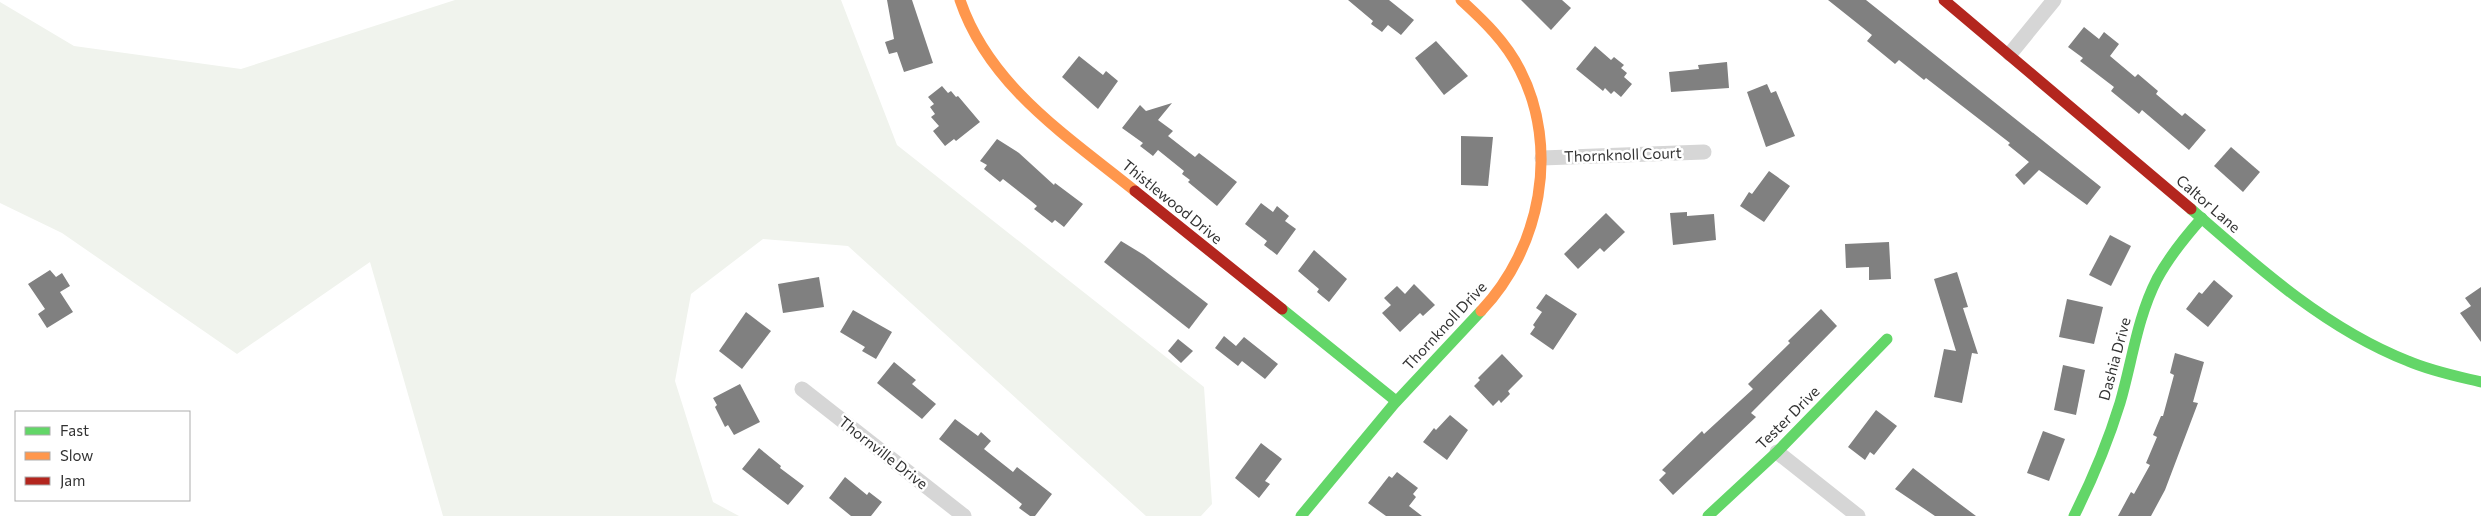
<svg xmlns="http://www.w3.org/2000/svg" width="2481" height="516" font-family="Commissioner,sans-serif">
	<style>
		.green { fill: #f0f3ed }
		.building { fill: #808080 }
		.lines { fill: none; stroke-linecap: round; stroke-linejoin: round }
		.street { stroke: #d6d6d6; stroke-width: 15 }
		.fast { stroke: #63d668; stroke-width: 11 }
		.slow { stroke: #ff974d; stroke-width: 11 }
		.jam { stroke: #b3261e; stroke-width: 11 }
		.labels { text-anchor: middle; stroke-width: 5; stroke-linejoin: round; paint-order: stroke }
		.street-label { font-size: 15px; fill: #323232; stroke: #fff }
	</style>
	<rect width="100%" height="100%" fill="#fff"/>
	<polygon class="green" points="455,0 841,0 897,145 1204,387 1212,504 1201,516 1146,516 848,246 763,239 691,294 675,381 713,502 739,516 443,516 370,262 237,354 62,233 0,203 0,2 74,46 241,69"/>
	<g class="building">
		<polygon points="887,0 912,0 933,63 904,72 897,52 889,54 885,42 894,39"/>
		<polygon points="1348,0 1389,0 1414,20 1401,35 1388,25 1382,32 1371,24 1373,21"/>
		<polygon points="1521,0 1562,0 1571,8 1551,30"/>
		<polygon points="1828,0 1866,0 2101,187 2087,205 2039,170 2024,185 2015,175 2029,162 2008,145 2010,143 1926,78 1924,80 1899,60 1895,64 1867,41 1872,35"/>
		<polygon points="2084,27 2099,39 2104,32 2119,44 2110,56 2135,77 2138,74 2158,91 2156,94 2182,116 2185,113 2206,130 2189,150 2142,110 2139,114 2111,91 2114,87 2080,61 2083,58 2068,47"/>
		<polygon points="1436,41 1468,76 1444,95 1415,58"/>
		<polygon points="1595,46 1611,60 1614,57 1624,65 1621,68 1627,73 1624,77 1632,84 1621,97 1614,91 1611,94 1605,88 1603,91 1576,69"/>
		<polygon points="1079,56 1103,75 1106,71 1118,81 1098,109 1062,77"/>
		<polygon points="1727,62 1729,88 1671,92 1669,72 1699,69 1698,65"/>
		<polygon points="1767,84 1771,93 1776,91 1795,136 1766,147 1747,92"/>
		<polygon points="942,86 948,93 951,91 956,97 958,96 980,122 956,141 954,139 945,146 933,131 939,126 931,117 935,114 930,107 934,104 928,97"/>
		<polygon points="1172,103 1158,120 1173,131 1168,136 1195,157 1199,153 1237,182 1217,206 1188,182 1190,180 1182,174 1184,171 1158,150 1153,156 1140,146 1143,143 1122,128 1140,105 1146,111"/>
		<polygon points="1461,136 1493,137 1488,186 1461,185"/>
		<polygon points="997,139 1019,153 1054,185 1055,183 1083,204 1064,227 1055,220 1052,223 1034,209 1037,206 1031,201 1003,179 1000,182 984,169 987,165 980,161"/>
		<polygon points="2231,147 2260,172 2243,192 2214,166"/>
		<polygon points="1769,171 1790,186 1764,222 1740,206 1749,192 1752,194"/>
		<polygon points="1261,203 1273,212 1277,206 1289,216 1285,221 1296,229 1277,255 1264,245 1267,241 1245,224"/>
		<polygon points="1687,212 1687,216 1714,214 1716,240 1673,245 1670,213"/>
		<polygon points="1606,213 1625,232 1604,252 1600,248 1578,269 1564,254"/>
		<polygon points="2110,235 2131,246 2111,286 2089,275"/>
		<polygon points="1121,241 1144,255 1208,304 1189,329 1104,262"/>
		<polygon points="1889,242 1891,279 1869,280 1869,267 1846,268 1845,244"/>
		<polygon points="1314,250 1347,279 1329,302 1317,292 1319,289 1298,271"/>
		<polygon points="50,270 56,277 62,273 70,286 60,292 73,312 47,328 38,314 45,309 28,284"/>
		<polygon points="1957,272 1968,307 1963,308 1978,354 1972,353 1962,403 1934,397 1944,349 1956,351 1934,279"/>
		<polygon points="819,277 824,307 783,313 778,284"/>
		<polygon points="2214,280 2233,296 2208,327 2186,309 2199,292 2202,294"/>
		<polygon points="1414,284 1435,305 1423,316 1420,313 1400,332 1382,313 1391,305 1384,298 1397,286 1405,294"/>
		<polygon points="2481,287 2481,342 2460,313 2471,306 2465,298"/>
		<polygon points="1546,294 1577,314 1553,350 1530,334 1535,327 1533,325 1542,312 1536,308"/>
		<polygon points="2067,299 2103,307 2094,344 2059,337"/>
		<polygon points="1821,309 1837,326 1751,413 1756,417 1673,495 1659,480 1666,473 1662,470 1702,431 1704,434 1753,389 1748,384 1790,343 1788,341"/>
		<polygon points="853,310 892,332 876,359 862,351 865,347 840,332"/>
		<polygon points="746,312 771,331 742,369 719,351"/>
		<polygon points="1224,336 1236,346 1244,337 1278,364 1265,379 1242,361 1238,366 1215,348"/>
		<polygon points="1178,339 1193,351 1181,363 1168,351"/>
		<polygon points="2175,353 2204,362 2193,402 2198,403 2165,490 2151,516 2118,516 2131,492 2134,494 2150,465 2146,463 2157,437 2153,435 2161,416 2163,416 2174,375 2170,373"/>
		<polygon points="1502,354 1523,376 1508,391 1510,394 1501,403 1499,400 1493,406 1474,386 1480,380 1478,378"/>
		<polygon points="894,362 916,380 912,384 936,404 922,419 877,383"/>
		<polygon points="2063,365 2085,370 2076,415 2054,410"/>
		<polygon points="740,384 760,422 734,435 728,425 725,427 715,407 717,405 713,398"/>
		<polygon points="1876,410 1897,426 1874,455 1870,452 1865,460 1848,447"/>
		<polygon points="1450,415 1468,430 1447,460 1423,442 1434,428 1436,430"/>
		<polygon points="955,419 978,436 981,432 991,441 984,449 1013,472 1017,467 1052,494 1035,516 1030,516 1019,508 1022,504 939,439"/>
		<polygon points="2043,431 2065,439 2049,481 2027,473"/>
		<polygon points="1261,443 1282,459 1265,481 1270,484 1259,498 1235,478"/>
		<polygon points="759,448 781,466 780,468 804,486 788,505 742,469"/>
		<polygon points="1913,468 1948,495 1976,516 1935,516 1895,489"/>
		<polygon points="1397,472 1418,488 1413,494 1416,497 1409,506 1422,516 1386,516 1368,503 1389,476 1392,478"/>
		<polygon points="845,477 867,495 869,492 882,502 871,516 851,516 829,498"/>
	</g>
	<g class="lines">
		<g class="street">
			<polyline points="2010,54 2054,0"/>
			<polyline points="1542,158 1704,152"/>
			<polyline points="802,389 964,516"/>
			<polyline points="1777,452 1858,516"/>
		</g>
		<g class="fast">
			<path d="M2191,209C2256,266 2326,329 2408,361C2431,371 2456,376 2481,382"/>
			<polyline points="1282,309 1396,401"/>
			<polyline points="1301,516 1394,404 1481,311"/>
			<polyline points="1708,516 1777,452 1887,339"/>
			<path d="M2074,516C2092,480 2108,442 2120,403C2132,362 2137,318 2157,279C2169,257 2185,237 2202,218"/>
		</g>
		<g class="slow">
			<path d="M960,0C989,86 1067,136 1135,191"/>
			<path d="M1461,0C1484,21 1506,42 1520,70C1560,148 1541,248 1481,311"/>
		</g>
		<g class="jam">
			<polyline points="1944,0 2191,209"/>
			<polyline points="1135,191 1282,309"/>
		</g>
	</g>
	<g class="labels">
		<g class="street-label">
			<text transform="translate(1623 155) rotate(-2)" y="5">Thornknoll Court</text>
			<text transform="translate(1172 202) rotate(39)" y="5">Thistlewood Drive</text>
			<text transform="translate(2208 204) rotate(41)" y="5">Caltor Lane</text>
			<text transform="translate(1445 326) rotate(-47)" y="5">Thornknoll Drive</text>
			<text transform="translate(2115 359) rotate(-75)" y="5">Dashia Drive</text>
			<text transform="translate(1788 418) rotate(-45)" y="5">Tester Drive</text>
			<text transform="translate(883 453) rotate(38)" y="5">Thornville Drive</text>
		</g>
	</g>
	<rect x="15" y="411" width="175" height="90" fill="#ffffff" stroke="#adadad"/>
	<rect x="25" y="427" width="25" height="8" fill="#63d668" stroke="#adadad"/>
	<text x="60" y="436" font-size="15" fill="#323232">Fast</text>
	<rect x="25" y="452" width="25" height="8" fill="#ff974d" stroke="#adadad"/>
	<text x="60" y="461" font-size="15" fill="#323232">Slow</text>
	<rect x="25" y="477" width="25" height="8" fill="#b3261e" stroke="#adadad"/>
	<text x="60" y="486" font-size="15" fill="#323232">Jam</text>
</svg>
